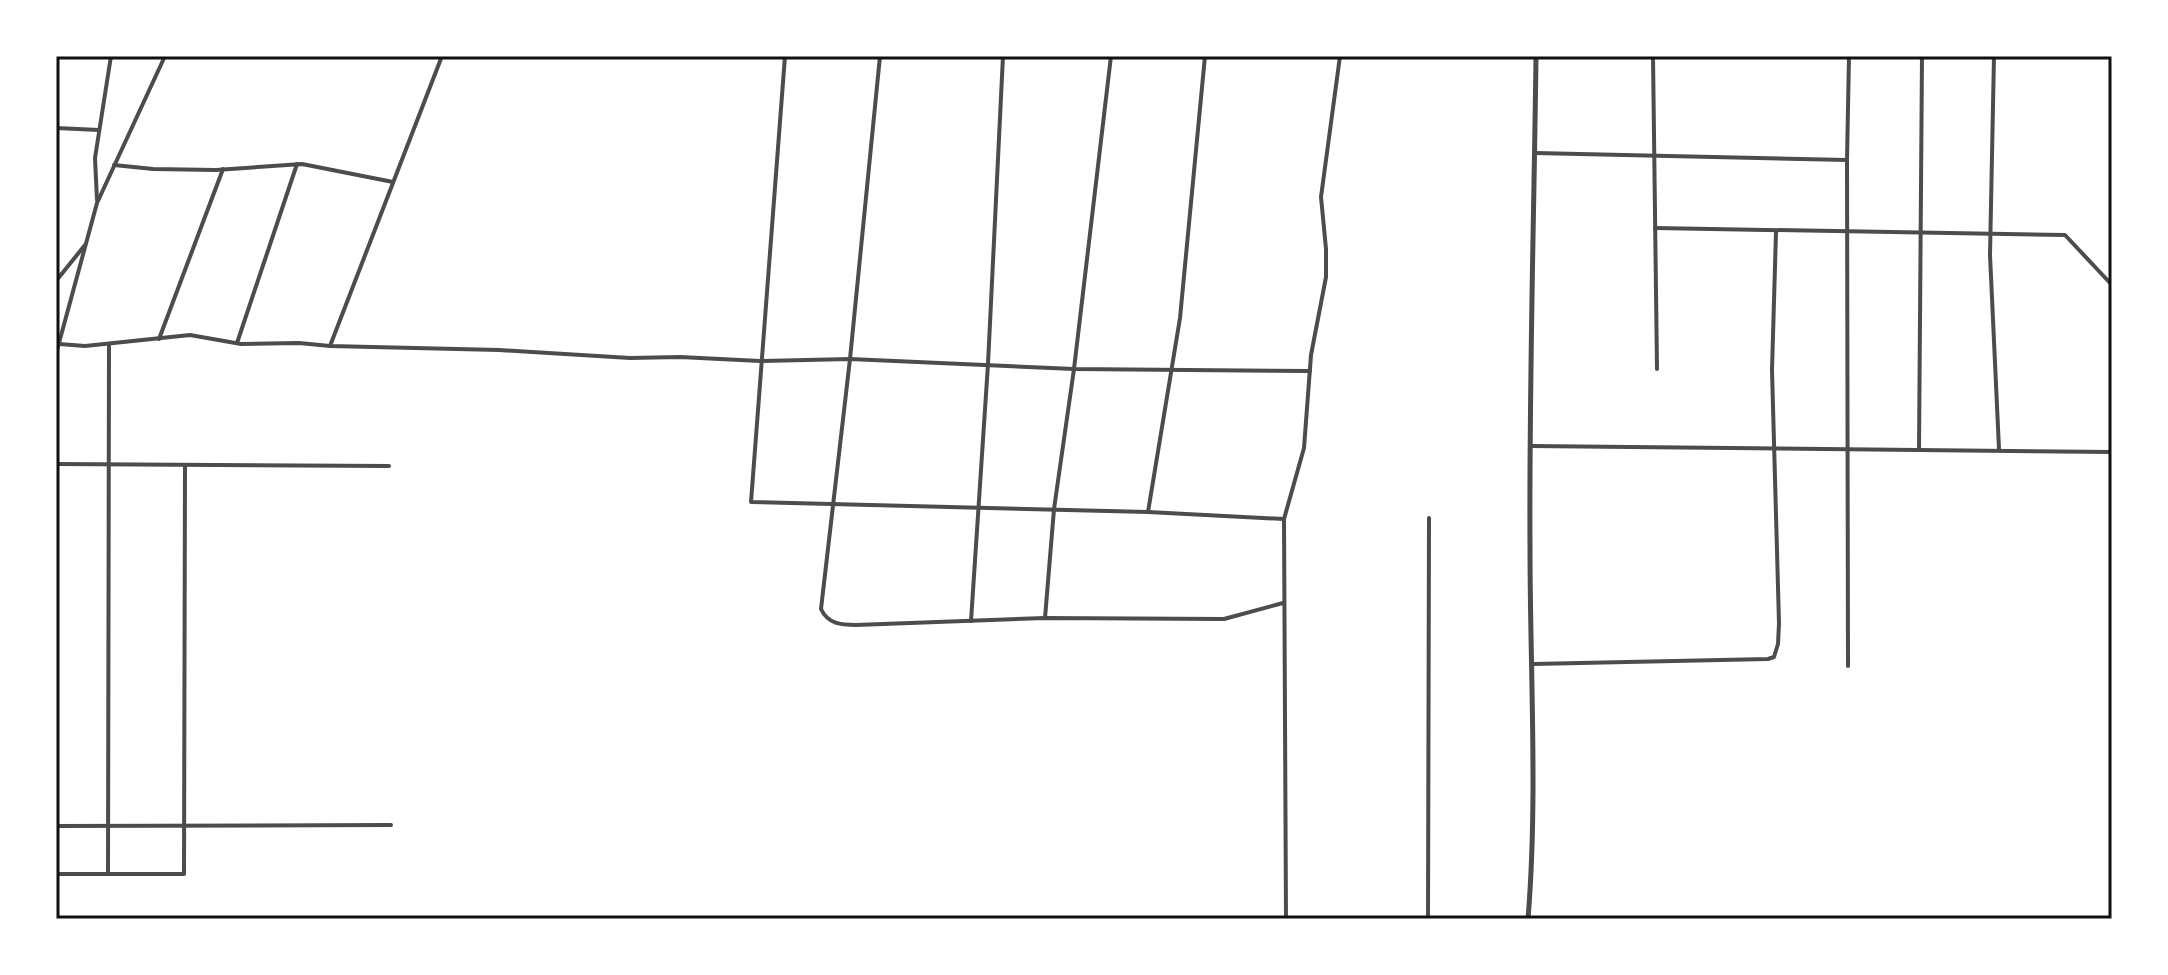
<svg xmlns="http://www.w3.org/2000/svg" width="2168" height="975" font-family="Figtree,sans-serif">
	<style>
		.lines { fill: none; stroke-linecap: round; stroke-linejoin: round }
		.minor { stroke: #4c4c4c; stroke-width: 4 }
		.tertiary { stroke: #4c4c4c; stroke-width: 5 }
		.neatline { fill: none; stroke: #111; stroke-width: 3 }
	</style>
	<rect width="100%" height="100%" fill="#fff"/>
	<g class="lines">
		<g class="minor">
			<polyline points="785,56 751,502 1148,512 1284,519 1304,448 1311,355 1326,277 1326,249 1321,197 1340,56"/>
			<path d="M880,56L850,359L821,609C828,624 841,625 856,625L1044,618L1224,619L1283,603"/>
			<polyline points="1653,56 1657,369"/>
			<polyline points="1994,56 1990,255 1999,449"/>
			<polyline points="56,128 99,130"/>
			<polyline points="1535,153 1847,160"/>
			<polyline points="114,165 153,169 216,170 302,164 393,182"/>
			<polyline points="97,200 95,158 111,56"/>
			<polyline points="1655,228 2065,235 2112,285"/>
			<polyline points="56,281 85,245"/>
			<polyline points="159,339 223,169"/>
			<polyline points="237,343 297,164"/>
			<polyline points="59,344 85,346 190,335 241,344 299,343 330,346 499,350 630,358 680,357 760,361 850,359 1074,369 1310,371"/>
			<polyline points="330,346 442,56"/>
			<polyline points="56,354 97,203 165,56"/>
			<polyline points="1531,446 2112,452"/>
			<polyline points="1919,450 1922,56"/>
			<polyline points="56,464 389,466"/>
			<polyline points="1148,512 1180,318 1205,56"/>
			<polyline points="1284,519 1286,919"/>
			<polyline points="1045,618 1054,509 1074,369 1111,56"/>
			<polyline points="971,621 988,364 1003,56"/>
			<polyline points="1533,664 1768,659 1774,657 1778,644 1779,623 1772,370 1776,232"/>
			<polyline points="1848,666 1847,160 1849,56"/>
			<polyline points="56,826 391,825"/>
			<polyline points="56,874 184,874 185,465"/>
			<polyline points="108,874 109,344"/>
			<polyline points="1428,919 1429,518"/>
		</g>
		<path class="tertiary" d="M1528,919C1538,796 1530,672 1530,548C1529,384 1534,220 1536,56"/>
	</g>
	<rect width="2168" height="975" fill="none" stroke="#ffffff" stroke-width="116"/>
	<rect x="58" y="58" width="2052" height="859" class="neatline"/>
</svg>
